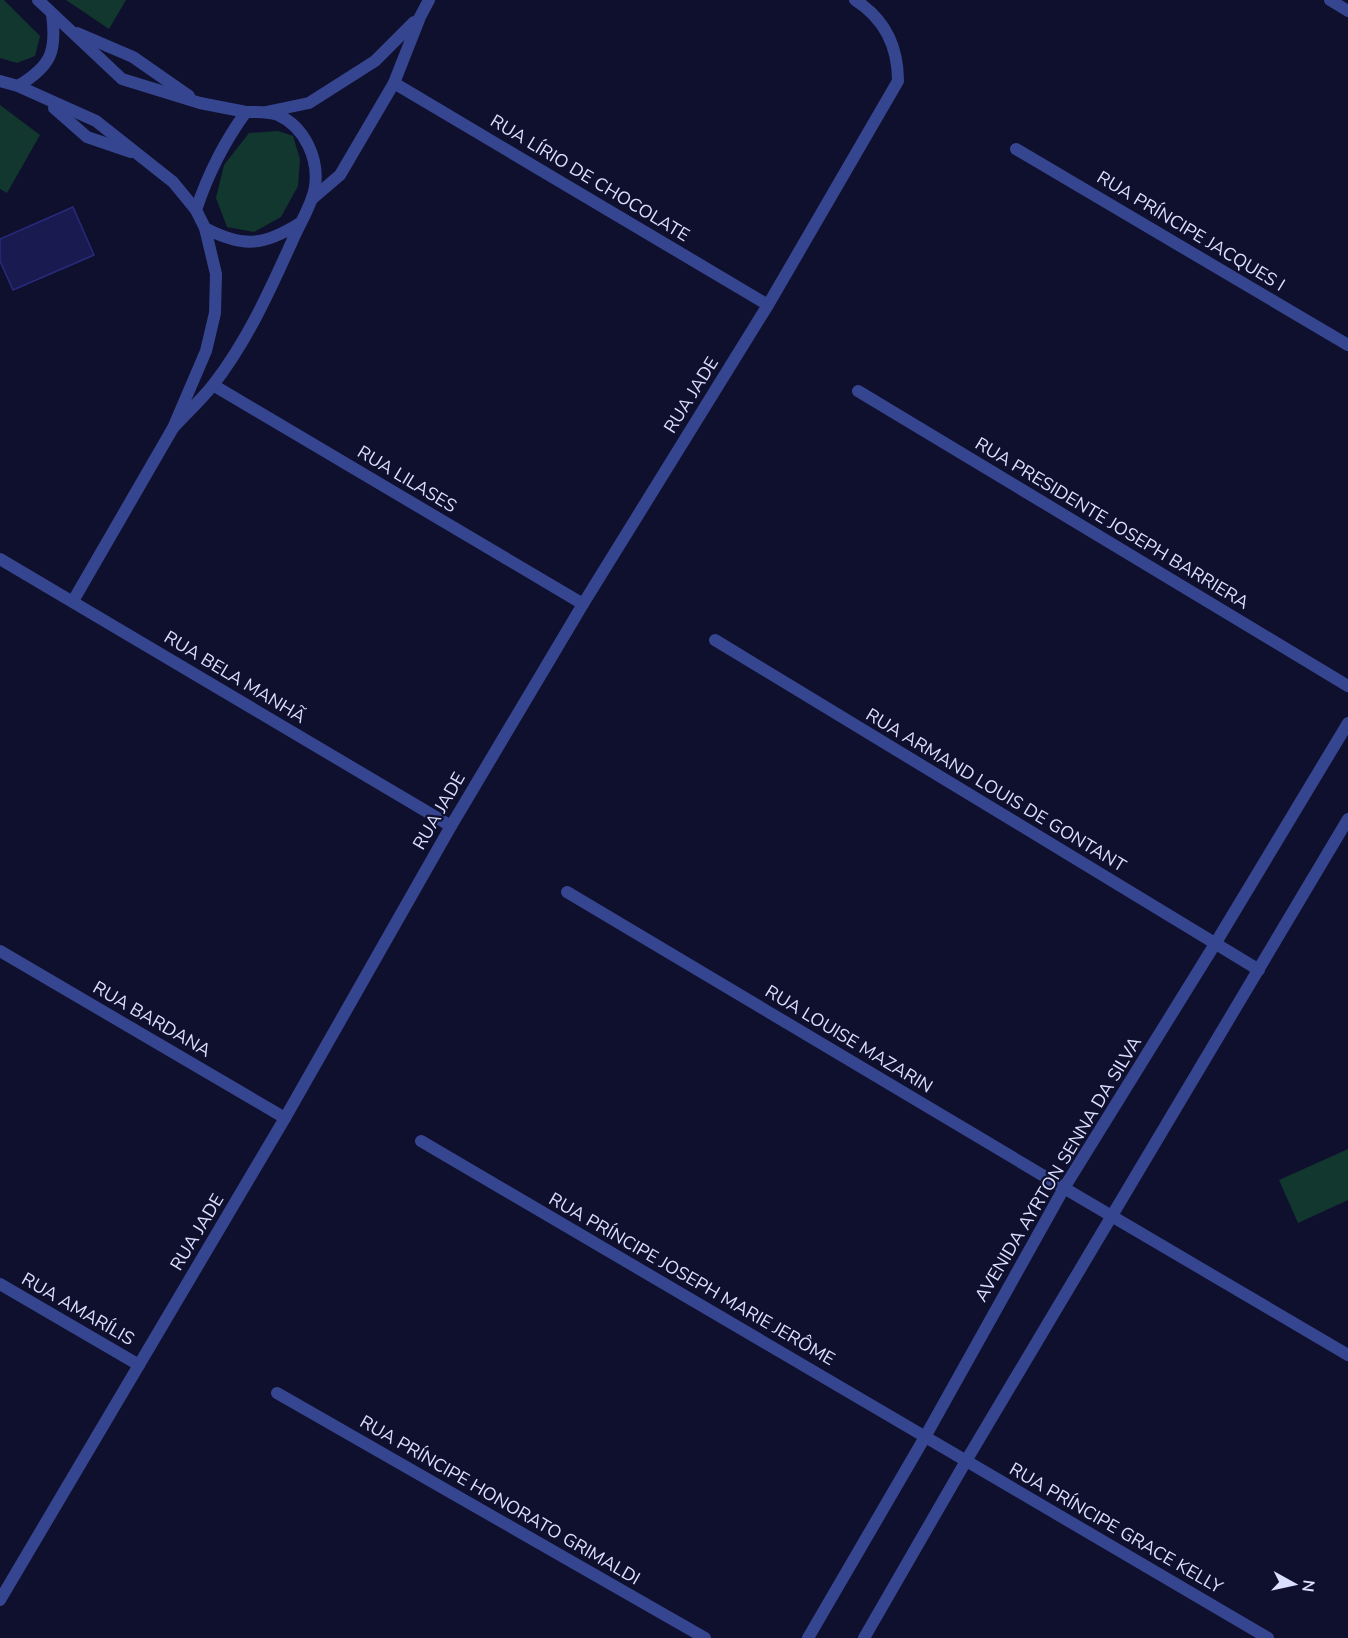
<svg xmlns="http://www.w3.org/2000/svg" width="1348" height="1638" font-family="'Nunito Sans',sans-serif">
	<style>
		.green { fill: #11372e }
		.building { fill: #191a4f; stroke: #292a7d; stroke-width: 1.5 }
		.lines { fill: none; stroke-linecap: round; stroke-linejoin: round }
		.street { stroke: #36458f; stroke-width: 12 }
		.labels { text-anchor: middle; stroke-width: 4.5; stroke-linejoin: round; paint-order: stroke }
		.street-label { font-size: 18px; fill: #dadeff; stroke: #0f102d }
	</style>
	<rect width="100%" height="100%" fill="#0f102d"/>
	<g class="green">
		<polygon points="0,0 4,0 40,36 35,56 17,63 0,58"/>
		<polygon points="66,0 126,0 109,29"/>
		<polygon points="0,105 40,135 7,193 0,189"/>
		<polygon points="278,131 293,136 300,159 298,186 281,217 254,232 227,227 216,198 224,165 249,133"/>
		<polygon points="1348,1149 1348,1200 1298,1223 1279,1180"/>
	</g>
	<polygon class="building" points="73,207 94,255 13,290 0,261 0,239"/>
	<g class="lines">
		<g class="street">
			<polyline points="38,0 122,79 200,103 246,112"/>
			<polyline points="1330,0 1348,11"/>
			<polyline points="77,33 133,57 189,96"/>
			<polyline points="0,81 18,86 96,121 173,182 196,210"/>
			<polyline points="394,83 768,305"/>
			<path d="M18,86C51,66 57,52 52,14"/>
			<polyline points="54,108 87,137 131,152"/>
			<polyline points="266,112 309,103 375,61 414,22"/>
			<polyline points="1016,149 1348,345"/>
			<polyline points="312,199 340,175 394,83 420,17 429,0"/>
			<polyline points="213,385 583,604"/>
			<polyline points="858,391 1348,686"/>
			<path d="M173,428C186,414 201,400 213,385C248,340 271,288 294,237C301,221 312,205 315,187C319,159 305,127 278,115C268,111 257,112 246,112C224,142 208,174 196,210L205,228C243,248 264,246 300,223"/>
			<polyline points="0,559 451,826"/>
			<polyline points="73,601 173,428 206,351 215,313 216,274 205,228"/>
			<polyline points="715,640 1259,970"/>
			<polyline points="567,892 1064,1188 1348,1355"/>
			<polyline points="0,951 285,1118"/>
			<polyline points="421,1141 1268,1638"/>
			<polyline points="0,1284 139,1365"/>
			<polyline points="277,1393 705,1638"/>
			<path d="M0,1600L285,1118L451,826L583,604L768,305L898,81C898,46 885,19 855,0"/>
			<polyline points="808,1638 925,1437 1064,1188 1215,944 1348,723"/>
			<polyline points="864,1638 966,1461 1348,819"/>
		</g>
	</g>
	<g class="labels">
		<g class="street-label">
			<text transform="translate(590 178) rotate(31)" y="6">RUA LÍRIO DE CHOCOLATE</text>
			<text transform="translate(1191 231) rotate(31)" y="6">RUA PRÍNCIPE JACQUES I</text>
			<text transform="translate(691 395) rotate(-58)" y="6">RUA JADE</text>
			<text transform="translate(407 479) rotate(31)" y="6">RUA LILASES</text>
			<text transform="translate(1112 523) rotate(31)" y="6">RUA PRESIDENTE JOSEPH BARRIERA</text>
			<text transform="translate(235 677) rotate(31)" y="6">RUA BELA MANHÃ</text>
			<text transform="translate(996 790) rotate(31)" y="6">RUA ARMAND LOUIS DE GONTANT</text>
			<text transform="translate(439 811) rotate(-60)" y="6">RUA JADE</text>
			<text transform="translate(152 1019) rotate(30)" y="6">RUA BARDANA</text>
			<text transform="translate(849 1039) rotate(31)" y="6">RUA LOUISE MAZARIN</text>
			<text transform="translate(1058 1169) rotate(-59)" y="6">AVENIDA AYRTON SENNA DA SILVA</text>
			<text transform="translate(197 1232) rotate(-59)" y="6">RUA JADE</text>
			<text transform="translate(692 1279) rotate(30)" y="6">RUA PRÍNCIPE JOSEPH MARIE JERÔME</text>
			<text transform="translate(78 1309) rotate(30)" y="6">RUA AMARÍLIS</text>
			<text transform="translate(500 1500) rotate(30)" y="6">RUA PRÍNCIPE HONORATO GRIMALDI</text>
			<text transform="translate(1116 1528) rotate(30)" y="6">RUA PRÍNCIPE GRACE KELLY</text>
		</g>
	</g>
	<g transform="translate(1294 1584) rotate(98)" stroke="#0f102d" stroke-width="4.5" paint-order="stroke">
	<path d="M0-4.5L10 22L0 15L-10 22Z" fill="#dadeff"/>
	<text y="-9" font-size="16" font-weight="bold" text-anchor="middle" fill="#dadeff">N</text>
	</g>
</svg>
